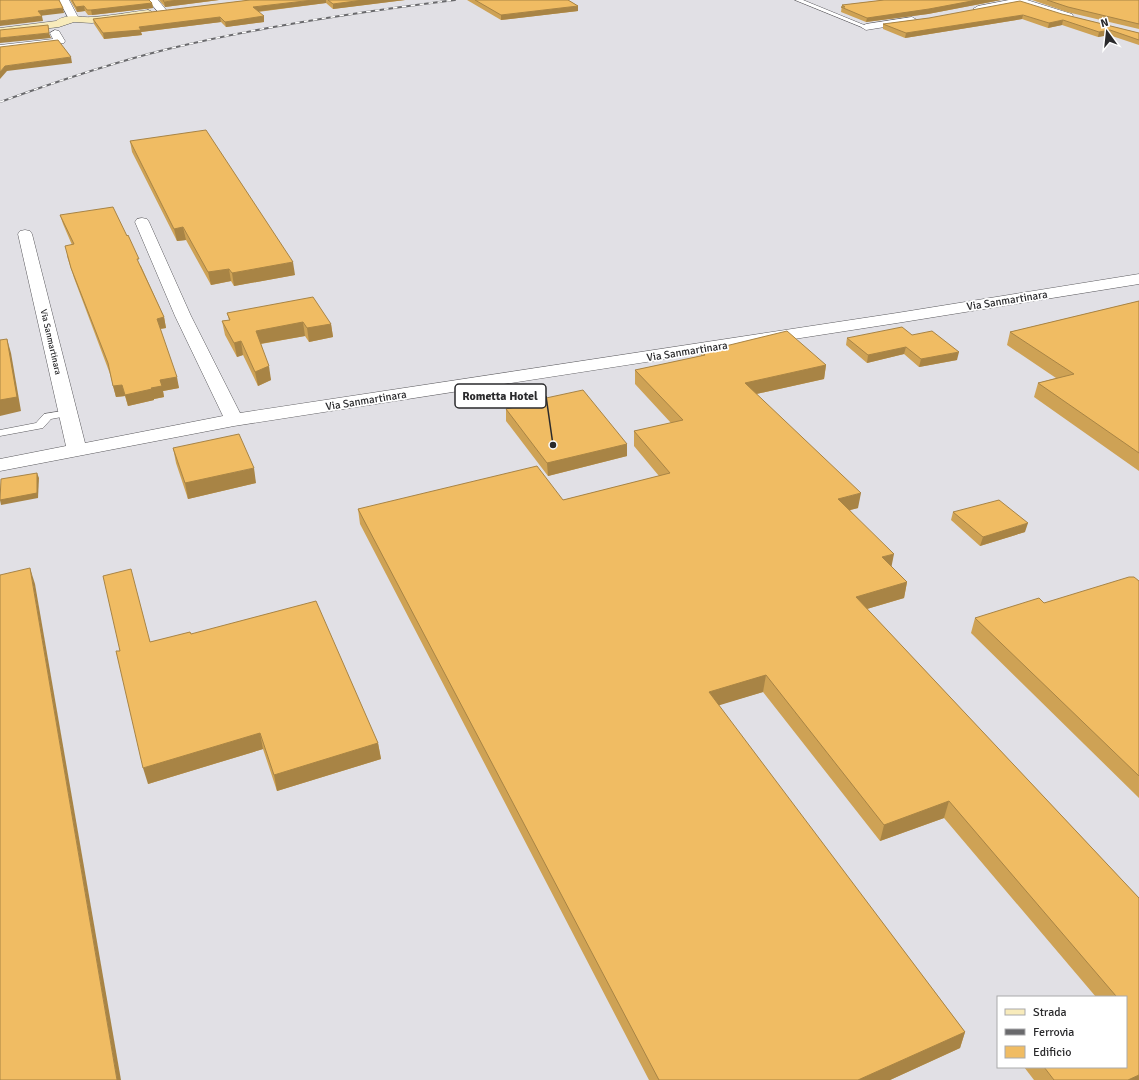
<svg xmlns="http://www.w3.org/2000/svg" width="1139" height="1080" font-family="Signika,sans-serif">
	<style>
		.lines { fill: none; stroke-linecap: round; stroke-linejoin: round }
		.lane-casing { stroke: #5b5a5e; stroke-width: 1 }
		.street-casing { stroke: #5b5a5e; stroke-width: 1 }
		.secondary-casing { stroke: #5b5a5e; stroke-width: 1 }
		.lane { fill: #fff; fill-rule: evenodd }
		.street { fill: #fff; fill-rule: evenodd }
		.secondary { fill: #f8ebbb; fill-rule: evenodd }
		.rail-casing { stroke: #69696c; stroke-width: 2 }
		.rail { stroke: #fff; stroke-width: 1.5; stroke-dasharray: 4.5; stroke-linecap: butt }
		.wall { fill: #cea255 }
		.shaded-wall { fill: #a88445 }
		.building { fill: #f0bc63; stroke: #a88445 }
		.labels { text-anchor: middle; stroke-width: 3.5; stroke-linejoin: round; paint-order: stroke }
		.far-street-label { font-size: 9px; fill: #2a2a2c; stroke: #fff }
		.street-label { font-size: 11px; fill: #2a2a2c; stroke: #fff }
		.leader { fill: none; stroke: #2a2a2c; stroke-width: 1.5 }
		.callout-dot { fill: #2a2a2c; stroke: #fff; stroke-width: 1.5 }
		.callout { fill: #fff; stroke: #2a2a2c; stroke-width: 1.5 }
		.callout-label { font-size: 12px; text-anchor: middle; font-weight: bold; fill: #2a2a2c }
	</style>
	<rect width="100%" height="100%" fill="#e1e0e5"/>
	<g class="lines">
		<defs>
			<g id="lane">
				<polygon points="795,0 803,0 869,27 864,28"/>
				<polygon points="68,410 72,411 73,413 72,415 51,419 43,428 0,436 0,430 36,423 44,414"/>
			</g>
			<g id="street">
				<polygon points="59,0 69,0 79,19 78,21 70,21"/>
				<polygon points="148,0 158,0 167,11 165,13 159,13"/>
				<polygon points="1009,0 1027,0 1072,14 1073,16 1068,19 1019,4 978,12 973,9 978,6"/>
				<polygon points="912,17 917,20 916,22 866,30 861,27 866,24"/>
				<polygon points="55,30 59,31 65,41 64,43 0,51 0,45 53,39 50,33"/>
				<polygon points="142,218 147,219 149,222 191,316 240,413 897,313 1139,274 1139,284 897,323 234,426 0,471 0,459 66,446 18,234 20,231 25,230 30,231 32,234 85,443 223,416 175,316 135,222 137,219"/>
			</g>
			<path id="secondary" d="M148,10L151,11L153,13L151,15L92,23L74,22L59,27L0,34V28L56,21C67,13 80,18 92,17C111,16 130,12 148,10Z"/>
		</defs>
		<use href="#lane" class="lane-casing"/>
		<use href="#street" class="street-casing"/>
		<use href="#secondary" class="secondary-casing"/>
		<use href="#lane" class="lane"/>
		<use href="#street" class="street"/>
		<use href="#secondary" class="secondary"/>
		<defs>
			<path id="rail" d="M0,102C55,82 111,63 168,49C263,26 358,12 455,0"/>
		</defs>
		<use href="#rail" class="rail-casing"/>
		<use href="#rail" class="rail"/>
	</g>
	<g class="wall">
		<polygon points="70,0 149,0 152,3 153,8 92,15 88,15 85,11 77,12"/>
		<polygon points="159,0 219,0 165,7"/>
		<polygon points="250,0 405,0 333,9 326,3 258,12 264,22 226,27 221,22 141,32 142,35 104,39 94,24 93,19"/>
		<polygon points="467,0 568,0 578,6 578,11 501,20"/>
		<polygon points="884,0 1001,0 928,14 866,22 841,12 842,5"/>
		<polygon points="1032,0 1139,0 1139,29 1067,12"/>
		<polygon points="1062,14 1139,33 1139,45 1109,35 1098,37 1062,25 1048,28 1022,19 905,38 883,29 883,24 929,18"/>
		<polygon points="130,141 295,275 234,286 231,281 211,285 186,240 177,241 132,152"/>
		<polygon points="60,215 141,266 164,317 166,328 160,329 179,388 163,391 164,397 154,399 154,400 128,406 125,396 116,397 110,374 74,278 67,256 72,245 63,224"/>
		<polygon points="1139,301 1139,471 1034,397 1038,383 1056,378 1007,345 1010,332"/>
		<polygon points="227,313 331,324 333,337 309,342 305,336 261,344 271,380 258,386 243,355 237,357 225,335 222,321 229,320"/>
		<polygon points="912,335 957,360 919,367 904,354 867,363 846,345 847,338"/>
		<polygon points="701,352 826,365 824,379 756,394 858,508 850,510 892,567 907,582 904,598 867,609 1139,898 1139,1080 1034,1080 1024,1067 1126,1067 1126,997 1096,997 944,818 880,841 763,692 718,705 965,1032 960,1048 890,1080 649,1080 360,524 358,509 563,500 659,476 634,446 634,431 671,423 635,384 635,370 701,356"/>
		<polygon points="523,403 627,444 627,456 548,476 506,421 506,409 523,405"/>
		<polygon points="173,448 256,483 188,499 176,463"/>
		<polygon points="953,512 1025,532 980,546 951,520"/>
		<polygon points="1139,581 1139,798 971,633 975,618 1044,603"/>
		<polygon points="191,634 378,743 381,759 277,791 263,749 148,784 150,642"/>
	</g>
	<g class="shaded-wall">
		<polygon points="178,0 219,0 165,7 164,2"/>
		<polygon points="313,0 326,0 326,3 254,12 253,7"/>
		<polygon points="363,0 405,0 333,9 333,4"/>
		<polygon points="977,0 1001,0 928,14 866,22 867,18"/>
		<polygon points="152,3 153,8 92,15 91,10"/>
		<polygon points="84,6 85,11 77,12 76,7"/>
		<polygon points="578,6 578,11 501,20 501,15"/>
		<polygon points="63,8 64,13 39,16 38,11"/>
		<polygon points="1023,15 1022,19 905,38 906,33"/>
		<polygon points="42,16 43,21 0,26 0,21"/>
		<polygon points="264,16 264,22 226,27 225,22"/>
		<polygon points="220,17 221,22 141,32 142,35 104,39 103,33 139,27"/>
		<polygon points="1063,20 1062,25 1048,28 1049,23"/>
		<polygon points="1110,30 1109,35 1098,37 1099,32"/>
		<polygon points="49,33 51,38 0,43 0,38"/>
		<polygon points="71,57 72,63 7,71 0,79 0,72 5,66"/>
		<polygon points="183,227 186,240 177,241 174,229"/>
		<polygon points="293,262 295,275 234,286 232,273"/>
		<polygon points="229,269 231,281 211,285 208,272"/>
		<polygon points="164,317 166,328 159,329 157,319"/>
		<polygon points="303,322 305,336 259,344 256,331"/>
		<polygon points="331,324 333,337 309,342 307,328"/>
		<polygon points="7,339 11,353 21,411 0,416 0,400"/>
		<polygon points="241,341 243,355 237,357 234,343"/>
		<polygon points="906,347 904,354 867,363 868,355"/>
		<polygon points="959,352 957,360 919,367 921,359"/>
		<polygon points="826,365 824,379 743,397 745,383"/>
		<polygon points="269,366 271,380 258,386 255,372"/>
		<polygon points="177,377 179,388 163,391 164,397 154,399 154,400 128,406 125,395 151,388 160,380"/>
		<polygon points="122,385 125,396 116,397 113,386"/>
		<polygon points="627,444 627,456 548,476 547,463"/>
		<polygon points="254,468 256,483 188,499 185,483"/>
		<polygon points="37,473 39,478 38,498 1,505 0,500"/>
		<polygon points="861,493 858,508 835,514 838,499"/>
		<polygon points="1028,523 1025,532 980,546 983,537"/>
		<polygon points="894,554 891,569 882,557"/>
		<polygon points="30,568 35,584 121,1080 117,1080"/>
		<polygon points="907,582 904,598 853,613 856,597"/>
		<polygon points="766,675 763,692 707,709 709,692"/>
		<polygon points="260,733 263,749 148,784 143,768"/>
		<polygon points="378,743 381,759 277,791 274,775"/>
		<polygon points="949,801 944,818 880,841 884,825"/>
		<polygon points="965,1032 960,1048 890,1080 858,1080"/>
		<polygon points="1139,1075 1139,1080 1128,1080"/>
	</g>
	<g class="building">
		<polygon points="0,0 59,0 63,8 38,11 42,16 0,21"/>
		<polygon points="72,0 149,0 152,3 91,10 87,10 84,6 76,7"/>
		<polygon points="163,0 178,0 164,2"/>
		<polygon points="250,0 313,0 253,7 264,16 225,22 220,17 139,27 141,30 103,33 93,19"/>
		<polygon points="328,0 363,0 333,4"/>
		<polygon points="475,0 568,0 578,6 501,15"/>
		<polygon points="884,0 977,0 929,9 867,18 841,7 845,7 842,5"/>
		<polygon points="1047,0 1139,0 1139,24 1068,7"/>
		<polygon points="1020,1 1062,14 1139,33 1139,40 1110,30 1099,32 1063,20 1049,23 1023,15 906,33 883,24 929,18"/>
		<polygon points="48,25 49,33 0,38 0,30"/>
		<polygon points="58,40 71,57 5,66 0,72 0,47"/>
		<polygon points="206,130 293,262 232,273 229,269 208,272 183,227 174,229 130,141"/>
		<polygon points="113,207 127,236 128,235 139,259 137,259 164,317 157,319 177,377 160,380 162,386 151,388 152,389 125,395 122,385 113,386 108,363 71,268 65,246 74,244 60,215"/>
		<polygon points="313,297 331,324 307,328 303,322 256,331 269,366 255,372 241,341 234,343 222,321 230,320 227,313"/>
		<polygon points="1139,301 1139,453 1038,383 1074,374 1010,332"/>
		<polygon points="902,327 912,335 932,331 959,352 921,359 906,347 868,355 847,338"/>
		<polygon points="787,331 826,365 745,383 861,493 838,499 894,554 882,557 907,582 856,597 1139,898 1139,1075 1128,1080 1054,1080 1044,1067 1126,1067 1126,997 1113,997 1116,996 949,801 884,825 766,675 709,692 965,1032 858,1080 659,1080 358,509 537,466 563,500 670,473 634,431 683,420 635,370 705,355 701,352"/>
		<polygon points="7,339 17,397 0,400 0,340"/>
		<polygon points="583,390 627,444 547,463 506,409 524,405 523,403"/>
		<polygon points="239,434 254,468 185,483 173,448"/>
		<polygon points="37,473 37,493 0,500 1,479"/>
		<polygon points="999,500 1028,523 983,537 953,512"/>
		<polygon points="30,568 117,1080 0,1080 0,575"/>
		<polygon points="131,569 150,642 190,632 191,634 316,601 378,743 274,775 260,733 143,768 116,651 120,651 103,576"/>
		<polygon points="1129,577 1134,577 1139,581 1139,776 975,618 1039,598 1044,603"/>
	</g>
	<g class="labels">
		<g class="far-street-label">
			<text transform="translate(51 342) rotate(77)" y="3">Via Sanmartinara</text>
		</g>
		<g class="street-label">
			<text transform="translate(1007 300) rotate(-9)" y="4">Via Sanmartinara</text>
			<text transform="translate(687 351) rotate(-9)" y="4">Via Sanmartinara</text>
			<text transform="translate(366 400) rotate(-9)" y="4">Via Sanmartinara</text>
		</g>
	</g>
	<path class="leader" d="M553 445L546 396"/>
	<circle class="callout-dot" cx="553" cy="445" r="4"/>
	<rect class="callout" x="455" y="384" width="91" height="24" rx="4"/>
	<g class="callout-label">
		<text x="500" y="400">Rometta Hotel</text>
	</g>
	<rect x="997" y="996" width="130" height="72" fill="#ffffff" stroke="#aaaaab"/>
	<rect x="1005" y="1009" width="20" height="6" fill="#f8ebbb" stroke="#aaaaab"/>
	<text x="1033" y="1016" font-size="12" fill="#2a2a2c">Strada</text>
	<rect x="1005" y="1029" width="20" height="6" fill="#69696c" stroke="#aaaaab"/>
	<text x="1033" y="1036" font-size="12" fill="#2a2a2c">Ferrovia</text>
	<rect x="1005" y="1046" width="20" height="12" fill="#f0bc63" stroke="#aaaaab"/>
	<text x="1033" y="1056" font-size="12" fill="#2a2a2c">Edificio</text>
	<g transform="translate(1107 32) rotate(345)" stroke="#ffffff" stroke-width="3" paint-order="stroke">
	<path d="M0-3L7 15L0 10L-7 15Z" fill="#2a2a2c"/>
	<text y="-6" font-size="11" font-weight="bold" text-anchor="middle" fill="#2a2a2c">N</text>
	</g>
</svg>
